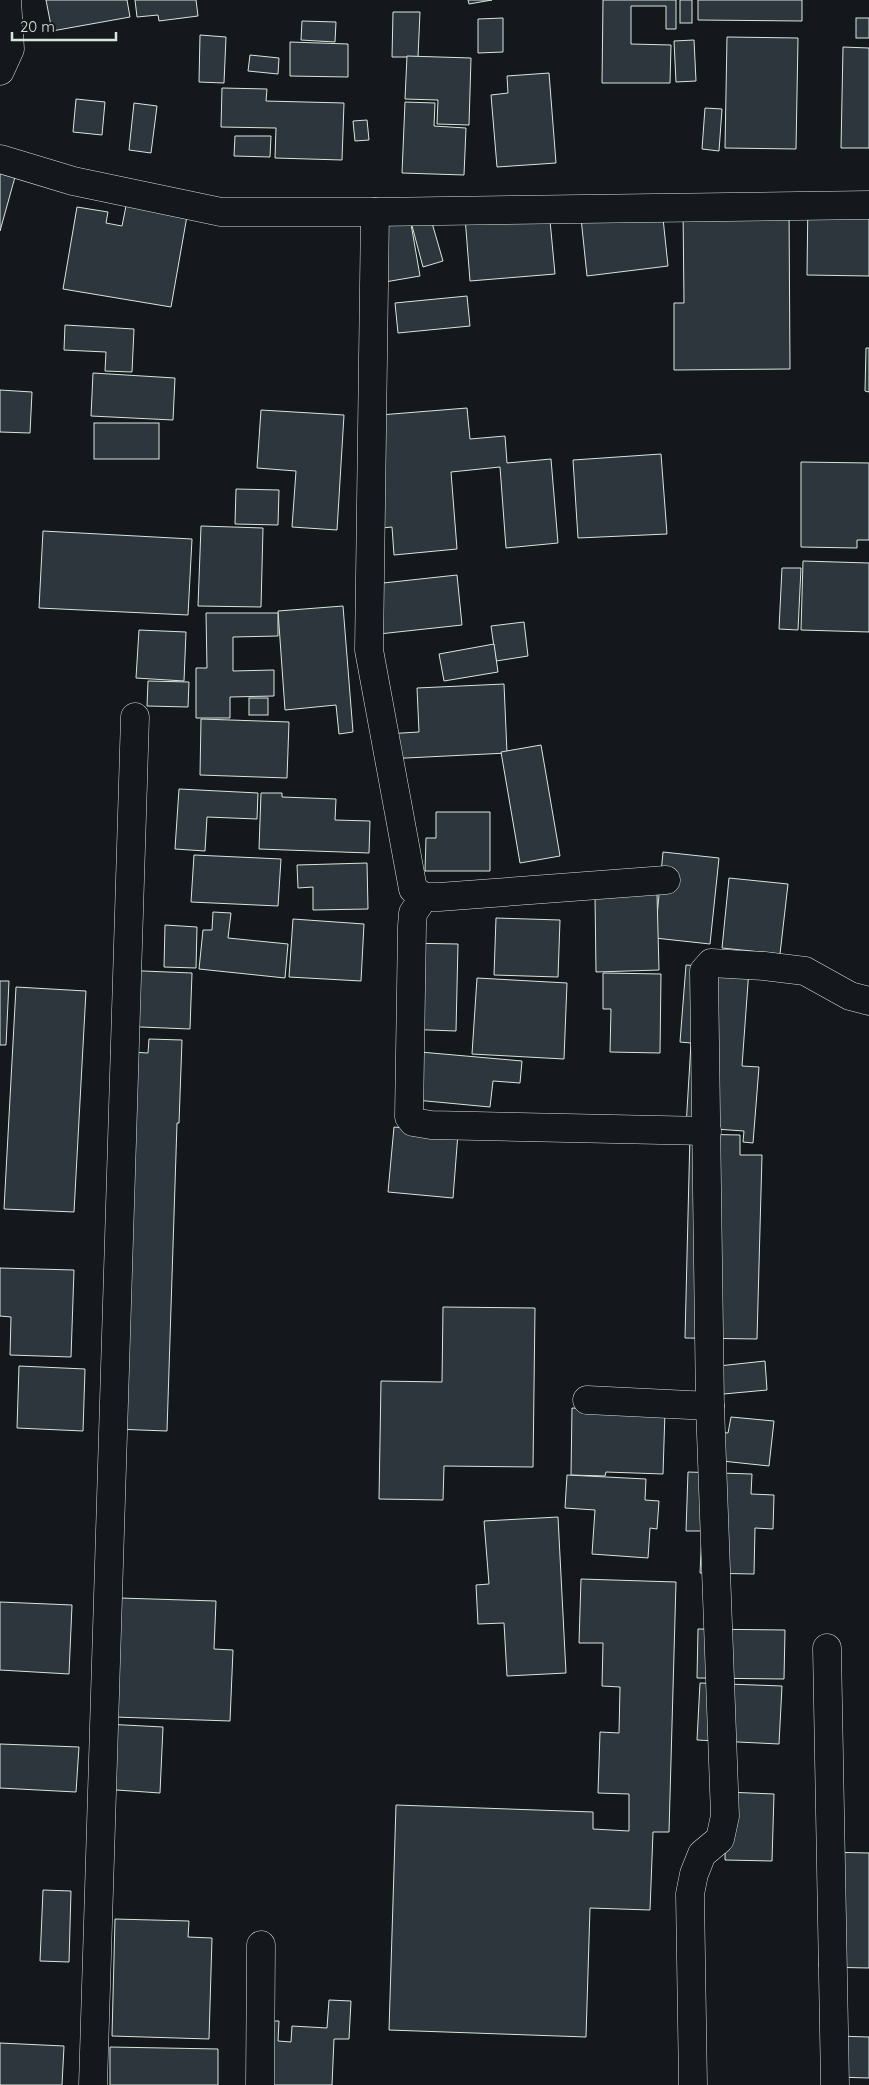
<svg xmlns="http://www.w3.org/2000/svg" width="869" height="2085" font-family="Quicksand,sans-serif">
	<style>
		.building { fill: #2c363c; stroke: #d8e6dc }
		.lines { fill: none; stroke-linecap: round; stroke-linejoin: round }
		.minor-casing { stroke: #d8e6dc; stroke-width: 29 }
		.major-casing { stroke: #d8e6dc; stroke-width: 29 }
		.minor { stroke: #14181c; stroke-width: 28 }
		.major { stroke: #14181c; stroke-width: 28 }
	</style>
	<rect width="100%" height="100%" fill="#14181c"/>
	<g class="building">
		<polygon points="46,0 127,0 130,17 52,31"/>
		<polygon points="135,0 196,0 198,16 159,21 158,15 137,17"/>
		<polygon points="468,0 492,0 469,4"/>
		<polygon points="603,0 676,0 676,29 666,29 666,6 631,6 631,44 671,45 670,83 602,83"/>
		<rect x="680" y="0" width="12" height="23"/>
		<polygon points="698,0 802,0 802,21 698,20"/>
		<polygon points="393,12 420,12 418,57 392,57"/>
		<polygon points="503,18 503,52 478,53 478,19"/>
		<rect x="856" y="18" width="13" height="20"/>
		<polygon points="302,21 336,22 335,42 301,40"/>
		<polygon points="200,35 226,37 224,83 199,82"/>
		<polygon points="727,37 798,38 796,149 725,148"/>
		<polygon points="694,40 696,81 676,82 674,41"/>
		<polygon points="290,42 348,44 348,77 290,76"/>
		<polygon points="843,47 869,48 869,148 841,148"/>
		<polygon points="250,55 279,58 278,74 248,71"/>
		<polygon points="407,56 471,58 469,125 437,124 438,100 405,99"/>
		<polygon points="549,73 556,163 497,167 491,95 508,93 507,76"/>
		<polygon points="222,88 267,89 266,101 344,103 342,160 275,158 276,128 221,127"/>
		<polygon points="76,99 105,102 102,135 73,132"/>
		<polygon points="405,102 435,103 434,126 466,128 464,175 402,173"/>
		<polygon points="134,103 157,106 151,153 129,150"/>
		<polygon points="705,108 722,109 719,151 702,149"/>
		<polygon points="367,120 369,140 355,141 353,121"/>
		<polygon points="235,136 271,136 270,157 234,156"/>
		<polygon points="0,172 15,177 0,231"/>
		<polygon points="808,196 869,197 869,276 807,275"/>
		<polygon points="661,199 668,266 587,276 580,208"/>
		<polygon points="126,206 187,216 171,307 63,289 77,207 108,212 106,223 122,226"/>
		<polygon points="789,206 790,369 674,370 674,303 684,303 683,207"/>
		<polygon points="549,210 555,274 470,281 465,217"/>
		<polygon points="430,216 443,261 423,267 411,222"/>
		<polygon points="410,218 420,276 379,283 369,225"/>
		<polygon points="467,296 470,326 398,333 395,303"/>
		<polygon points="65,325 134,329 132,372 105,371 106,352 64,350"/>
		<polygon points="866,348 869,348 869,392 865,391"/>
		<polygon points="93,373 175,378 173,420 91,416"/>
		<polygon points="0,390 32,392 30,433 0,432"/>
		<polygon points="467,408 470,439 505,436 507,463 551,459 558,543 506,548 500,467 451,472 457,549 394,555 392,527 382,528 380,415"/>
		<polygon points="261,410 344,415 337,530 292,527 296,471 257,468"/>
		<rect x="94" y="423" width="65" height="36"/>
		<polygon points="661,454 667,534 578,538 573,460"/>
		<polygon points="801,462 869,463 869,540 857,540 857,548 801,547"/>
		<polygon points="236,489 279,490 278,525 235,524"/>
		<polygon points="201,526 263,528 261,607 198,606"/>
		<polygon points="43,531 192,539 188,615 39,608"/>
		<polygon points="803,561 869,563 869,632 801,630"/>
		<polygon points="782,568 801,568 798,630 779,629"/>
		<polygon points="457,575 462,625 379,634 374,584"/>
		<polygon points="343,606 353,732 339,734 336,705 285,710 278,611"/>
		<polygon points="206,613 278,613 278,636 233,637 233,671 274,670 274,696 230,697 230,718 196,718 196,668 207,668"/>
		<polygon points="524,622 528,656 496,661 491,626"/>
		<polygon points="139,630 186,632 184,681 136,678"/>
		<polygon points="494,644 498,672 444,681 439,654"/>
		<polygon points="148,681 189,682 188,707 147,706"/>
		<polygon points="504,684 507,753 386,759 385,734 419,732 417,688"/>
		<rect x="249" y="698" width="19" height="17"/>
		<polygon points="201,719 289,722 287,778 200,775"/>
		<polygon points="541,745 560,856 520,863 501,752"/>
		<polygon points="179,789 258,793 257,819 207,817 205,851 175,849"/>
		<polygon points="261,793 282,793 282,797 336,799 335,820 370,821 369,853 259,849"/>
		<polygon points="436,812 490,812 490,871 425,871 426,838 436,838"/>
		<polygon points="663,852 719,858 710,944 655,938"/>
		<polygon points="194,855 281,859 278,906 191,902"/>
		<polygon points="367,863 368,909 313,910 313,887 298,888 297,865"/>
		<polygon points="729,878 788,884 780,954 722,948"/>
		<polygon points="657,894 659,970 596,972 595,895"/>
		<polygon points="213,912 231,913 228,938 288,944 285,978 199,969 203,930 212,930"/>
		<polygon points="496,918 560,920 558,977 494,975"/>
		<polygon points="293,919 364,924 361,981 289,977"/>
		<polygon points="165,925 197,927 196,968 164,967"/>
		<polygon points="404,943 458,944 456,1031 402,1029"/>
		<polygon points="686,965 749,969 742,1066 759,1067 753,1143 743,1142 744,1131 686,1127 691,1043 680,1042"/>
		<polygon points="119,970 192,973 190,1029 116,1026"/>
		<polygon points="603,973 661,974 660,1053 610,1052 611,1009 603,1009"/>
		<polygon points="477,978 567,983 564,1059 472,1054"/>
		<polygon points="0,981 9,981 6,1045 0,1045"/>
		<polygon points="16,987 86,991 74,1212 4,1209"/>
		<polygon points="149,1039 182,1040 179,1123 177,1123 167,1431 114,1429 111,1051 148,1053"/>
		<polygon points="409,1051 522,1061 520,1083 493,1081 490,1107 405,1099"/>
		<polygon points="394,1127 458,1133 453,1198 388,1192"/>
		<polygon points="690,1134 740,1135 740,1155 762,1155 757,1339 685,1338"/>
		<polygon points="0,1268 74,1270 71,1357 10,1355 11,1317 0,1316"/>
		<polygon points="443,1307 535,1308 533,1467 444,1466 443,1500 379,1499 381,1381 442,1382"/>
		<polygon points="765,1361 767,1390 702,1396 700,1368"/>
		<polygon points="19,1366 85,1369 83,1431 17,1428"/>
		<polygon points="572,1408 665,1411 663,1474 606,1472 605,1476 571,1475"/>
		<polygon points="731,1417 774,1421 769,1466 703,1459 707,1431 728,1433"/>
		<polygon points="688,1472 752,1474 751,1494 774,1495 773,1529 755,1528 754,1574 700,1573 702,1531 686,1531"/>
		<polygon points="567,1475 646,1479 645,1500 659,1501 657,1529 650,1528 648,1558 592,1554 595,1510 565,1508"/>
		<polygon points="558,1517 566,1673 507,1676 504,1623 478,1624 476,1585 489,1584 484,1521"/>
		<polygon points="581,1579 676,1582 669,1832 653,1832 650,1910 590,1908 586,2037 389,2030 396,1805 593,1812 593,1829 629,1831 629,1794 598,1793 600,1732 619,1733 620,1687 602,1686 603,1643 579,1643"/>
		<polygon points="120,1598 216,1601 214,1649 233,1650 230,1721 115,1717"/>
		<polygon points="0,1602 72,1605 69,1674 0,1670"/>
		<polygon points="698,1629 785,1630 784,1679 697,1678"/>
		<polygon points="700,1683 782,1686 779,1744 697,1740"/>
		<polygon points="105,1724 163,1727 160,1793 102,1789"/>
		<polygon points="0,1744 79,1747 76,1792 0,1788"/>
		<polygon points="726,1792 774,1794 772,1861 725,1860"/>
		<polygon points="821,1852 869,1853 869,1968 819,1967"/>
		<polygon points="43,1890 71,1891 69,1962 40,1961"/>
		<polygon points="115,1919 189,1921 188,1937 212,1938 209,2039 112,2036"/>
		<polygon points="329,2000 351,2001 349,2039 334,2039 332,2085 258,2085 262,2021 279,2021 278,2041 291,2042 292,2026 327,2028"/>
		<polygon points="837,2036 869,2037 869,2078 835,2077"/>
		<polygon points="0,2043 64,2046 62,2085 0,2085"/>
		<polygon points="110,2047 218,2049 218,2085 110,2085"/>
	</g>
	<g class="lines">
		<defs>
			<g id="minor">
				<polyline points="0,71 10,49 7,0"/>
				<polyline points="375,212 369,650 413,889 424,897 439,897 666,880"/>
				<polyline points="424,897 413,913 412,926 409,1117 413,1122 431,1125 707,1131"/>
				<polyline points="587,1400 710,1406"/>
				<polyline points="827,1648 835,2085"/>
				<path d="M93,2085C103,1629 118,1173 135,717"/>
				<polyline points="260,2085 261,1945"/>
				<polyline points="693,2085 690,1894 694,1874 702,1854 720,1839 725,1816 710,1406 704,971 711,963 764,966 805,971 850,996 869,1001"/>
			</g>
			<polyline id="major" points="0,159 73,181 221,212 375,212 869,205"/>
		</defs>
		<use href="#minor" class="minor-casing"/>
		<use href="#major" class="major-casing"/>
		<use href="#minor" class="minor"/>
		<use href="#major" class="major"/>
	</g>
	<path d="M12 32v8h104v-8" fill="none" stroke="#d8e6dc" stroke-width="2.5"/>
	<text x="20" y="32" font-size="15" fill="#d8e6dc" stroke="#14181c" stroke-width="4" paint-order="stroke">20 m</text>
</svg>
